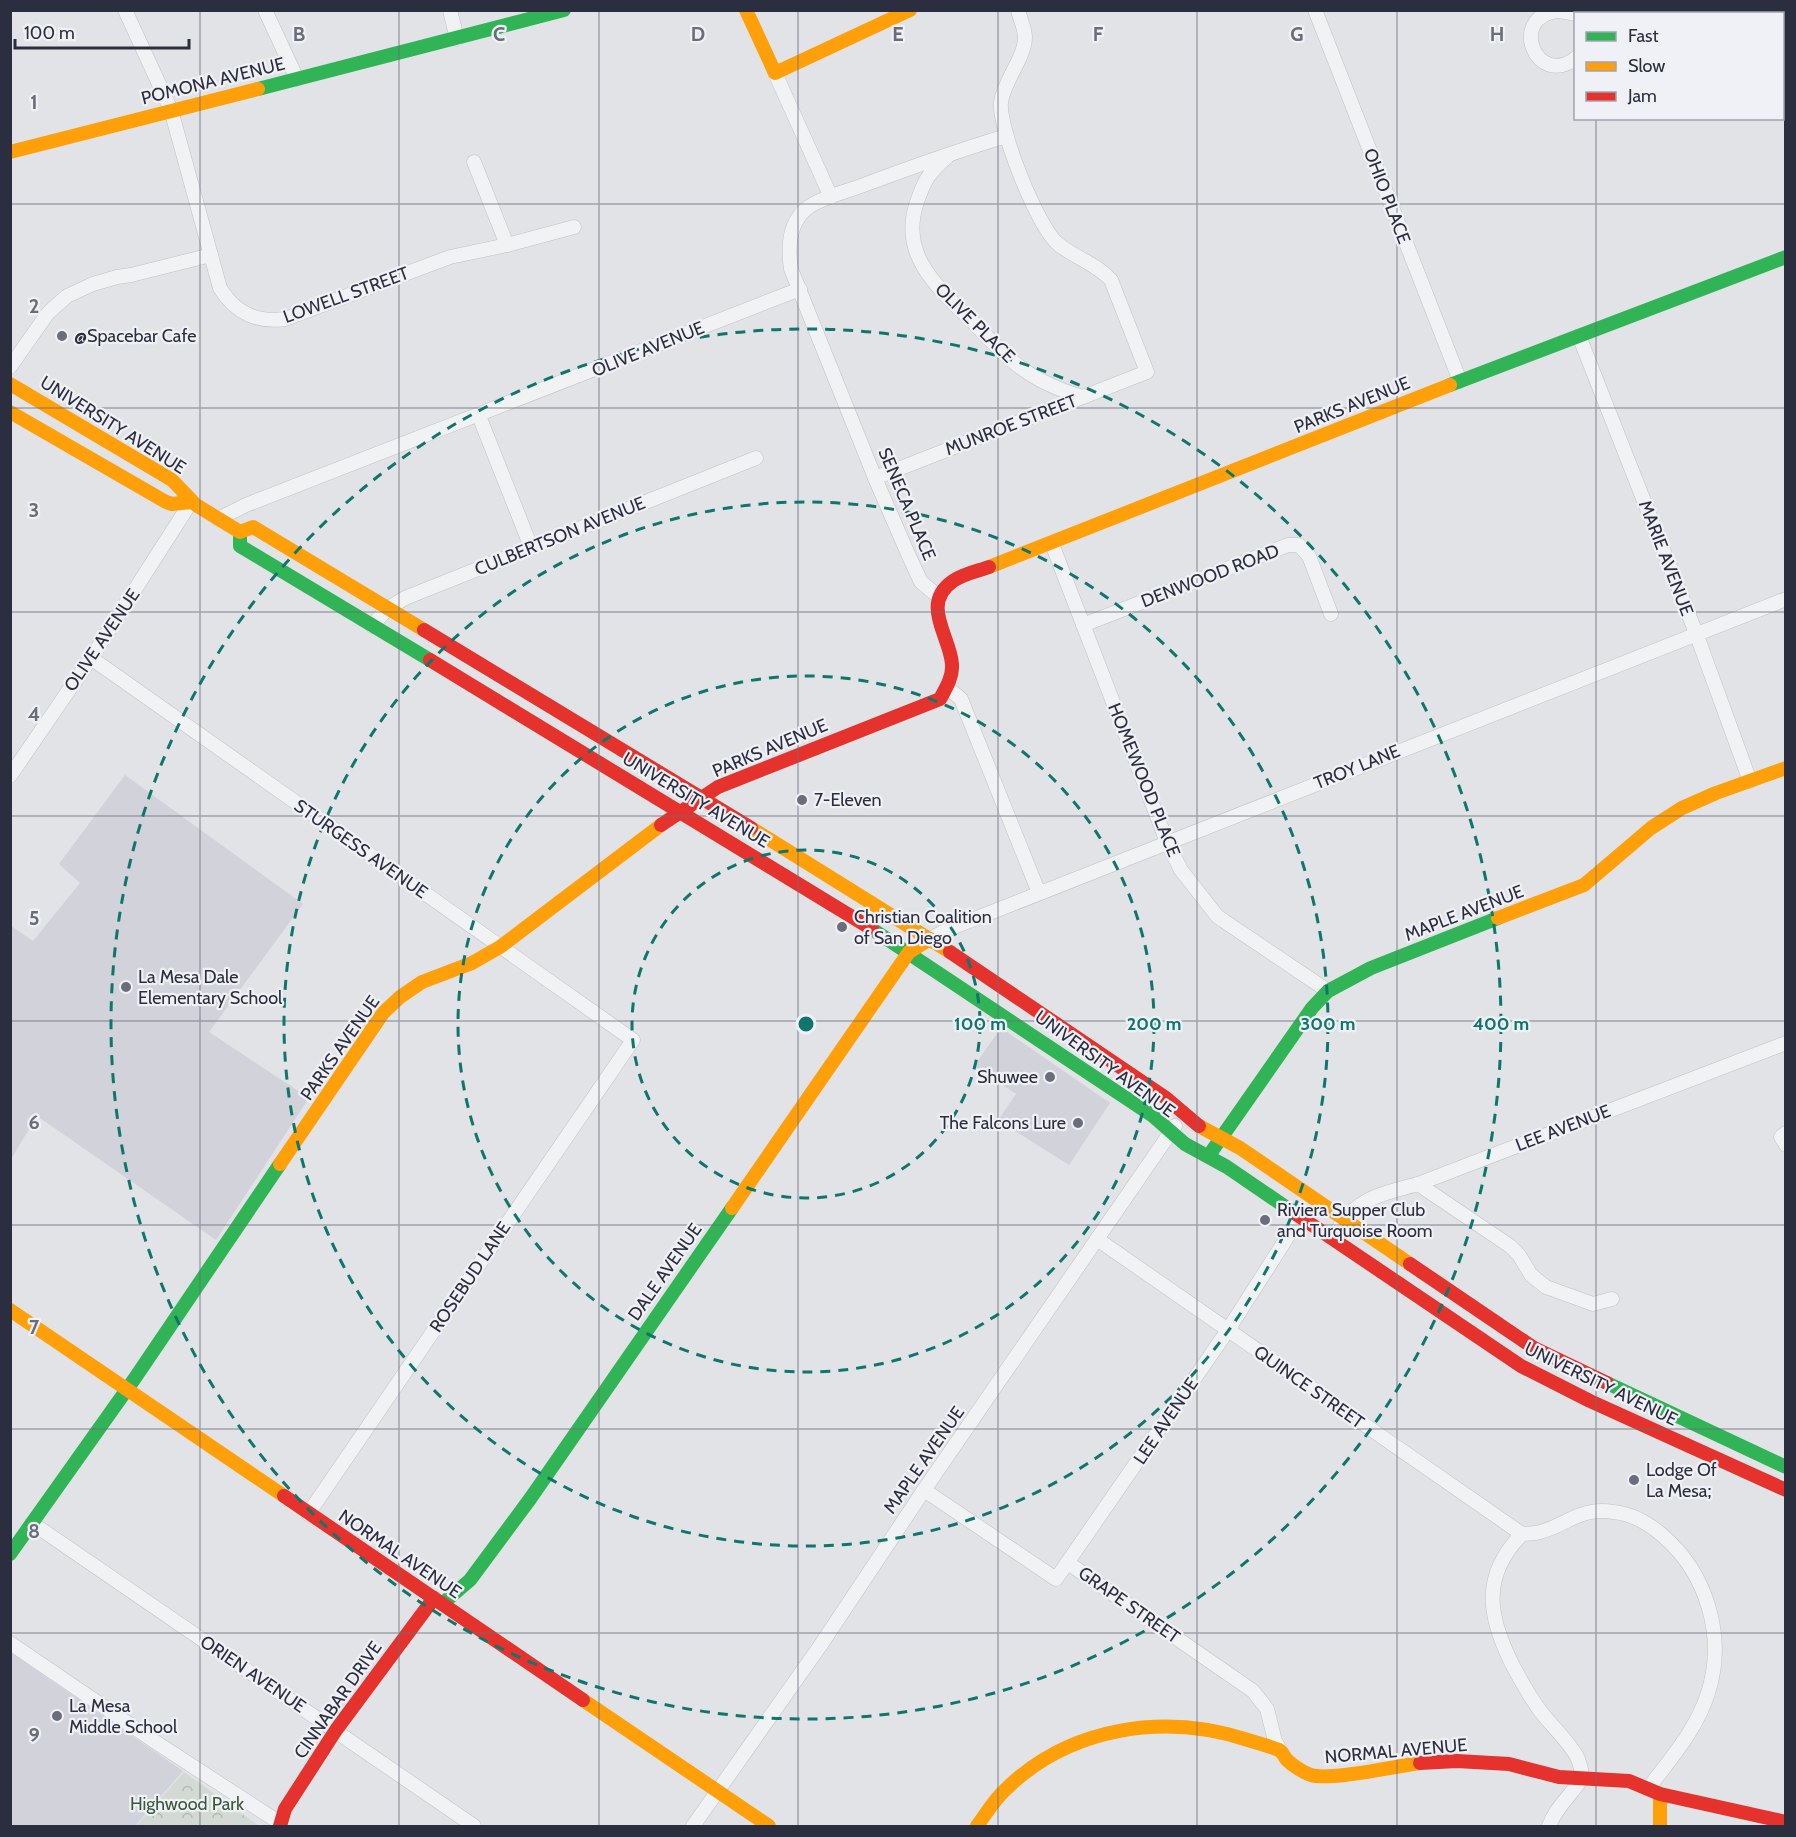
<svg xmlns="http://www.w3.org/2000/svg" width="1796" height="1837" font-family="Cabin,sans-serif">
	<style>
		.built { fill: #d1d2da }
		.park { fill: url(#park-crowns) }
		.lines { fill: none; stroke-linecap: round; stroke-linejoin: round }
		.street-casing { stroke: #c0c1c5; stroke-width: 15 }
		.street { stroke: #f1f2f4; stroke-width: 14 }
		.fast { stroke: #30b455; stroke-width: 14 }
		.slow { stroke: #ff9f0a; stroke-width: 14 }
		.jam { stroke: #e5322d; stroke-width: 14 }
		.grid { fill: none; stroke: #6a6d7a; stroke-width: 1.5; stroke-opacity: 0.55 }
		.ring { fill: none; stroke: #0f766e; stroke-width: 3; stroke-dasharray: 10 8 }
		.poi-dot { fill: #6a6d7a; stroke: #f0f1f6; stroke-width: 2 }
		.labels { text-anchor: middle; stroke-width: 4.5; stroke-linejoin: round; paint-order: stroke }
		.street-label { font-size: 18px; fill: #2a2e3f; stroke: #f0f1f6 }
		.poi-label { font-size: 18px; fill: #2a2e3f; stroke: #f0f1f6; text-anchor: start }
		.park-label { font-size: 18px; fill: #395939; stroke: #f0f1f6 }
		.grid-label { font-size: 20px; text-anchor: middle; font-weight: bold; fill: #6a6d7a; stroke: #f0f1f6; stroke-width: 4.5; stroke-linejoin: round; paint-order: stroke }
		.centre { fill: #0f766e; stroke: #f0f1f6; stroke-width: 3 }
		.ring-label { font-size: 18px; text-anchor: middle; font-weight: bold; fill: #0f766e; stroke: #f0f1f6; stroke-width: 4.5; stroke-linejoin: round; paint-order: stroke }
	</style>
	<defs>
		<pattern id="park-crowns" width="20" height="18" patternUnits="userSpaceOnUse" patternTransform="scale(1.5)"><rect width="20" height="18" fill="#d2dad3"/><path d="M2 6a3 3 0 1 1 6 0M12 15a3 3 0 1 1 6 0" fill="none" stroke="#b4bbb6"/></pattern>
	</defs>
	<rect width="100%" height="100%" fill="#e2e3e7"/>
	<g class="built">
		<polygon points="125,775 303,904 209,1032 309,1098 216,1240 37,1116 11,1159 11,926 33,941 80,883 59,864"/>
		<polygon points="1001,1028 1110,1103 1069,1165 998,1120 1016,1094 974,1066"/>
		<polygon points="11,1653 183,1771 135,1826 11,1826"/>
	</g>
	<polygon class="park" points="184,1772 259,1826 136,1826"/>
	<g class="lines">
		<defs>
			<g id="street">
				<path d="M125,10L171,110L220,288C235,313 258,323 285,319L450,257L507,245L574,227"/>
				<polyline points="265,10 297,79"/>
				<polyline points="450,10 457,39"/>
				<polyline points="1315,10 1460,381"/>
				<path d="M1576,14C1570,13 1562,11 1557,11C1508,17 1536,89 1576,58"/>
				<polyline points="1605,14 1621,10"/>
				<polyline points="775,73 831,197"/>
				<path d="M947,157C929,172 924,181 917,202C899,254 936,286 970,319C986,335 1002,354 1020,367C1038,381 1060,390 1082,397"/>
				<polyline points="474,162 507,245"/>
				<polyline points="1579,336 1696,633 1750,781"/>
				<polyline points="10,367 48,313 67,296 93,284 117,277 131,275 211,255"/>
				<polyline points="479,416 531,547"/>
				<path d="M875,478L1147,372L1111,280C1097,264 1075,258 1058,244C1038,228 998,128 1001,102C1004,80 1025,58 1025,37C1025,29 1020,19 1018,10"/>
				<polyline points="218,519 246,505 800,289"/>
				<polyline points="1052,544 1167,842 1181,870 1217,916 1224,921 1328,991"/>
				<path d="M939,597L921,582L908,554L875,478L791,269C788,249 788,224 806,209C817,199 847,191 861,186C909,168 957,151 1006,136"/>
				<polyline points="1083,625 1288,545 1299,545 1309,556 1331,614"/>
				<polyline points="372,626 387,609 405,598 756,458"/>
				<polyline points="91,658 633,1040 308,1514"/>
				<polyline points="948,688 961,699 1039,893"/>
				<polyline points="10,776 91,658 191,502"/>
				<polyline points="930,939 949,929 1786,599"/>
				<polyline points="1786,1133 1781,1137 1786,1145"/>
				<polyline points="1418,1184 1510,1246 1519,1255 1531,1275 1546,1287 1593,1304 1612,1299"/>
				<path d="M1340,1226C1360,1196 1386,1193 1418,1184L1786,1043"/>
				<polyline points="1097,1239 1522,1534"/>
				<polyline points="924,1490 1056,1579 1228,1330 1304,1211"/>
				<polyline points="32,1523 474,1826"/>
				<polyline points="1068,1563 1253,1691 1267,1709 1275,1741 1281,1751"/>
				<polyline points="10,1643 157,1743 280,1823"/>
				<polyline points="693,1826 820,1646 924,1490 1175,1126"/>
				<path d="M1549,1826C1556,1807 1572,1794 1583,1777C1581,1771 1580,1764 1578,1759C1572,1745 1551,1725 1541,1712C1530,1697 1521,1681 1512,1664C1488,1616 1481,1576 1522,1534C1528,1533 1535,1534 1540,1532C1569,1524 1579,1507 1614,1512C1633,1514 1648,1523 1662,1535C1707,1573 1726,1637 1708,1693C1697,1729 1670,1759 1648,1789"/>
			</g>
		</defs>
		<use href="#street" class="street-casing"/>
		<use href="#street" class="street"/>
		<g class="fast">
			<polyline points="258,89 564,10"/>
			<polyline points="1450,385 1786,257"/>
			<polyline points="240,532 240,546 430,660"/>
			<polyline points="872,929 1153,1116 1185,1144 1227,1167 1290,1210"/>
			<polyline points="1212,1151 1312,1008 1328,991 1371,968 1498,918"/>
			<polyline points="1607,1383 1786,1467"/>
			<polyline points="10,1554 135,1378 280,1164"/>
			<polyline points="442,1604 470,1580 530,1499 732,1208"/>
		</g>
		<g class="slow">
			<polyline points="746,10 775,73 910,10"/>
			<polyline points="10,152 258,89"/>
			<polyline points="10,384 172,480 196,505 240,532 253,527 424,630"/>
			<polyline points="10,412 166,502 172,504 191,502"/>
			<polyline points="989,567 1450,385"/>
			<polyline points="751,828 950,952"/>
			<polyline points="1498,918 1584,885 1651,828 1682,808 1716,793 1786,768"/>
			<polyline points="1199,1126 1240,1148 1410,1264"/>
			<polyline points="280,1164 383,1013 400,997 422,982 472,963 500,947 661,825"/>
			<polyline points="732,1208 909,952 930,939"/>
			<polyline points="10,1310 284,1496"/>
			<polyline points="583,1700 769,1826"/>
			<polyline points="1660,1794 1660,1826"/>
			<path d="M977,1826C986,1814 994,1800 1005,1790C1070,1726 1165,1713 1248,1740C1258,1743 1269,1746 1279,1750C1283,1752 1284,1757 1287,1760C1292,1765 1304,1773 1311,1775C1330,1781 1396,1766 1420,1763"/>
		</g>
		<g class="jam">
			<polyline points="424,630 751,828"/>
			<polyline points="430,660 872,929"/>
			<path d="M661,825L718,787L940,699C946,688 953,677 952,664C950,636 920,604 953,581C963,574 978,571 989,567"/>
			<polyline points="950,952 1166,1098 1199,1126"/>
			<polyline points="1290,1210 1521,1366 1590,1401 1786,1490"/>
			<polyline points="1410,1264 1534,1348 1607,1383"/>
			<polyline points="284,1496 583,1700"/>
			<polyline points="1420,1763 1457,1761 1509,1764 1559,1777 1629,1781 1660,1794 1786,1822"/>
			<polyline points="280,1826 285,1809 336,1730 434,1598"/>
		</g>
	</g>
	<path class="grid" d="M200,10V1826M399,10V1826M599,10V1826M798,10V1826M998,10V1826M1197,10V1826M1397,10V1826M1596,10V14M1596,118V1826M10,204H1786M10,408H1786M10,612H1786M10,816H1786M10,1021H1786M10,1225H1786M10,1429H1786M10,1633H1786"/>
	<g class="ring">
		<circle cx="806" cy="1024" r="174"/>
		<circle cx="806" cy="1024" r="348"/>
		<circle cx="806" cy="1024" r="522"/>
		<circle cx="806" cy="1024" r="695"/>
	</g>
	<g class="poi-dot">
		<circle cx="62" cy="336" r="6"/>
		<circle cx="802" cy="800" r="6"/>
		<circle cx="842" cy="927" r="6"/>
		<circle cx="126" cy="987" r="6"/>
		<circle cx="1050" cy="1077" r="6"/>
		<circle cx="1078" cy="1123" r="6"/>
		<circle cx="1265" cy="1220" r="6"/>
		<circle cx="1634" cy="1480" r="6"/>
		<circle cx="57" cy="1716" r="6"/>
	</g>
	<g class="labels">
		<g class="street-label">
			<text transform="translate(213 81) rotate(-14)" y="6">POMONA AVENUE</text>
			<text transform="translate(1387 196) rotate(69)" y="6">OHIO PLACE</text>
			<text transform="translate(346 295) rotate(-20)" y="6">LOWELL STREET</text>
			<text transform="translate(975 323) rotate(45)" y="6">OLIVE PLACE</text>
			<text transform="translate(648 349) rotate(-22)" y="6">OLIVE AVENUE</text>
			<text transform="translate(1352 405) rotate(-22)" y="6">PARKS AVENUE</text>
			<text transform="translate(113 425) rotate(32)" y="6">UNIVERSITY AVENUE</text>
			<text transform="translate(1011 425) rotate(-21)" y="6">MUNROE STREET</text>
			<text transform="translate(907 504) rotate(67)" y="6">SENECA PLACE</text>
			<text transform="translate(560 536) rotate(-22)" y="6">CULBERTSON AVENUE</text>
			<text transform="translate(1666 558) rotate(69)" y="6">MARIE AVENUE</text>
			<text transform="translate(1210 576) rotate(-21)" y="6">DENWOOD ROAD</text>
			<text transform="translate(102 640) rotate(-56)" y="6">OLIVE AVENUE</text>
			<text transform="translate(770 748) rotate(-23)" y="6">PARKS AVENUE</text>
			<text transform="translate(1357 767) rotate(-22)" y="6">TROY LANE</text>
			<text transform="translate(1144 780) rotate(68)" y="6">HOMEWOOD PLACE</text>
			<text transform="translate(696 800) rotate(31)" y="6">UNIVERSITY AVENUE</text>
			<text transform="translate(361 849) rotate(35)" y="6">STURGESS AVENUE</text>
			<text transform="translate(1464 913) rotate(-21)" y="6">MAPLE AVENUE</text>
			<text transform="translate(340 1048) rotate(-55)" y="6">PARKS AVENUE</text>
			<text transform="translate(1105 1064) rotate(36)" y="6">UNIVERSITY AVENUE</text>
			<text transform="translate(1563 1128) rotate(-21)" y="6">LEE AVENUE</text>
			<text transform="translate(665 1272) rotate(-55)" y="6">DALE AVENUE</text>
			<text transform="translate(470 1277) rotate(-56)" y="6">ROSEBUD LANE</text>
			<text transform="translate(1601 1384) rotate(26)" y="6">UNIVERSITY AVENUE</text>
			<text transform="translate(1309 1387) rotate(35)" y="6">QUINCE STREET</text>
			<text transform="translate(1166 1421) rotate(-56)" y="6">LEE AVENUE</text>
			<text transform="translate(924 1460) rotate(-55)" y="6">MAPLE AVENUE</text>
			<text transform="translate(400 1554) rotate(34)" y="6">NORMAL AVENUE</text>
			<text transform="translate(1129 1605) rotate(35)" y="6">GRAPE STREET</text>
			<text transform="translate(253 1674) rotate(34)" y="6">ORIEN AVENUE</text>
			<text transform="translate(338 1700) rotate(-55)" y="6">CINNABAR DRIVE</text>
			<text transform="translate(1396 1751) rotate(-5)" y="6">NORMAL AVENUE</text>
		</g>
		<g class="poi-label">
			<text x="74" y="342">@Spacebar Cafe</text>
			<text x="814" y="806">7-Eleven</text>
			<text x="854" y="923">Christian Coalition<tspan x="854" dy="21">of San Diego</tspan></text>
			<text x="138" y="983">La Mesa Dale<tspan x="138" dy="21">Elementary School</tspan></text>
			<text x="1038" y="1083" text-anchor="end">Shuwee</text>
			<text x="1066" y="1129" text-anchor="end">The Falcons Lure</text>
			<text x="1277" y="1216">Riviera Supper Club<tspan x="1277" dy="21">and Turquoise Room</tspan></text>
			<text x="1646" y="1476">Lodge Of<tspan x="1646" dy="21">La Mesa;</tspan></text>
			<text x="69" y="1712">La Mesa<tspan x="69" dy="21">Middle School</tspan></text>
		</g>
		<g class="park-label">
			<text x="187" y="1810">Highwood Park</text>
		</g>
	</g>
	<g class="grid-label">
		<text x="299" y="41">B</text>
		<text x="499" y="41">C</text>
		<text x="698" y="41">D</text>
		<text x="898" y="41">E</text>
		<text x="1098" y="41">F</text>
		<text x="1297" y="41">G</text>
		<text x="1497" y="41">H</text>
		<text x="34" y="109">1</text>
		<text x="34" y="313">2</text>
		<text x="34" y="517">3</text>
		<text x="34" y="721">4</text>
		<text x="34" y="925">5</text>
		<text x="34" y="1129">6</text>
		<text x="34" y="1334">7</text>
		<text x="34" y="1538">8</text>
		<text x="34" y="1742">9</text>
	</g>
	<circle cx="806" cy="1024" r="9" class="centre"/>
	<g class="ring-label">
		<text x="980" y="1030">100 m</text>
		<text x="1154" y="1030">200 m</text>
		<text x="1328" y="1030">300 m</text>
		<text x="1501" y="1030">400 m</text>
	</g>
	<rect width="1796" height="1837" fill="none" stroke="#2a2e3f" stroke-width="24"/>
	<rect x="1574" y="12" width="210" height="108" fill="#f0f1f6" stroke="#a1a3ad" stroke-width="1.5"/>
	<rect x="1586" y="32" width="30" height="9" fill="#30b455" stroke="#a1a3ad" stroke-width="1.5"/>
	<text x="1628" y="42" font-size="18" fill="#2a2e3f">Fast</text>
	<rect x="1586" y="62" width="30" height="9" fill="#ff9f0a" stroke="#a1a3ad" stroke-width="1.5"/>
	<text x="1628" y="72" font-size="18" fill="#2a2e3f">Slow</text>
	<rect x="1586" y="92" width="30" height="9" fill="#e5322d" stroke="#a1a3ad" stroke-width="1.5"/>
	<text x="1628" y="102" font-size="18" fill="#2a2e3f">Jam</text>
	<path d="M15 39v9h174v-9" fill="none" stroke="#2a2e3f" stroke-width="3"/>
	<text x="24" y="39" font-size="18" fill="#2a2e3f" stroke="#f0f1f6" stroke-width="4.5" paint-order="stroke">100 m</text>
</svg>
